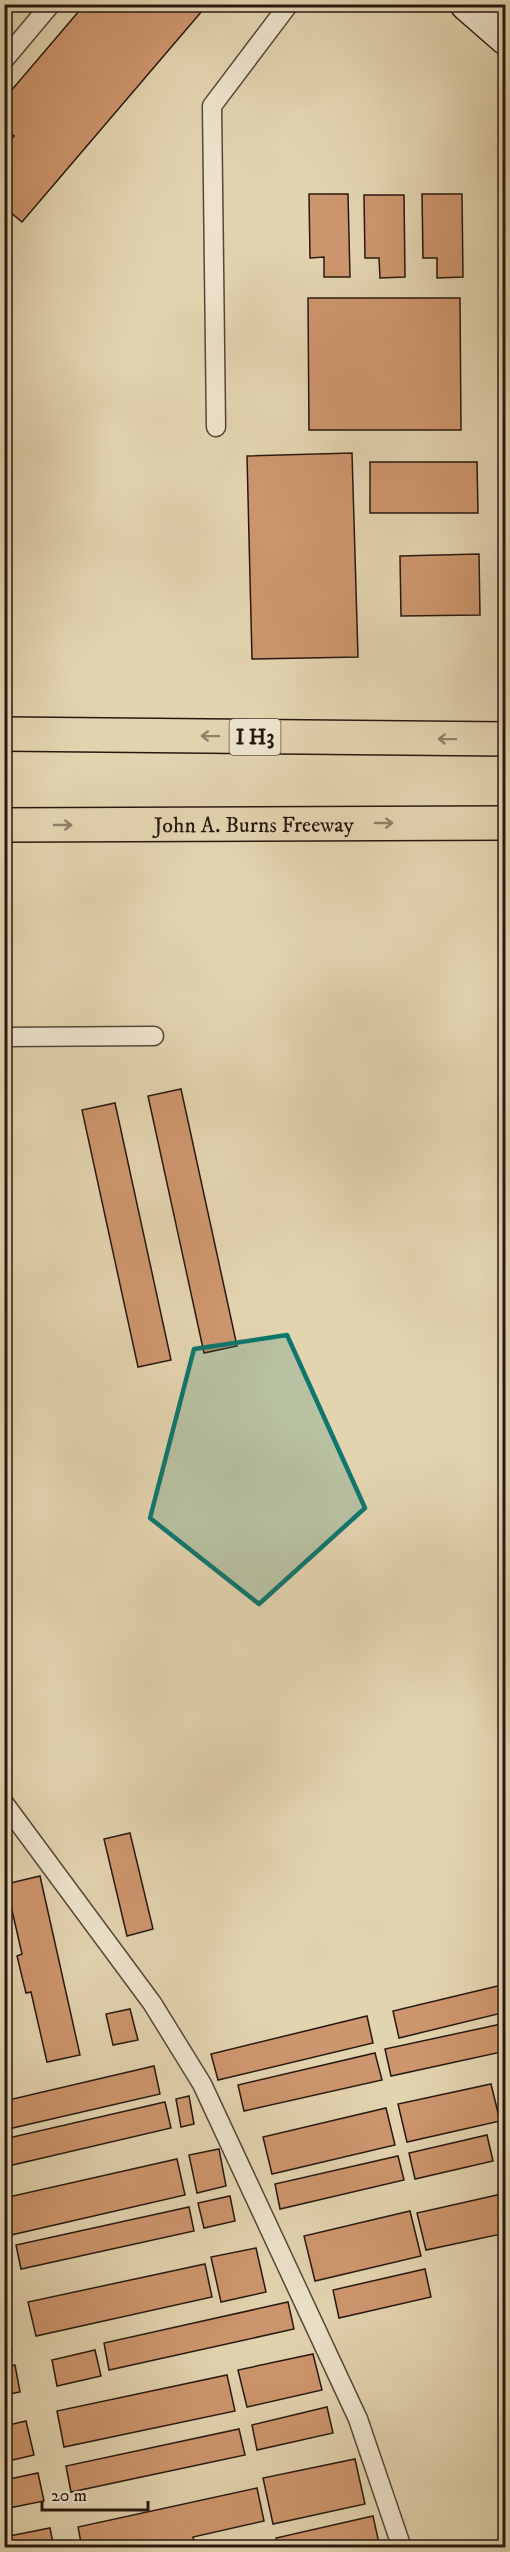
<svg xmlns="http://www.w3.org/2000/svg" width="510" height="2552" font-family="'IM FELL DW Pica',serif">
	<style>
		.building { fill: #ce966e; stroke: #271810; stroke-width: 1.5 }
		.lines { fill: none; stroke-linecap: round; stroke-linejoin: round }
		.lane-casing { stroke: #564738; stroke-width: 21 }
		.secondary-casing { stroke: #271810; stroke-width: 36 }
		.highway-casing { stroke: #271810; stroke-width: 36 }
		.lane { stroke: #ede3cc; stroke-width: 18 }
		.secondary { stroke: #ede3cc; stroke-width: 33 }
		.highway { stroke: #e3d4b0; stroke-width: 33 }
		.oneway { stroke: #8e7f68 }
		.marked { fill: #0f766e; fill-opacity: 0.2; stroke: #0f766e; stroke-width: 4.5; stroke-linejoin: round }
		.labels { text-anchor: middle; stroke-width: 4.5; stroke-linejoin: round; paint-order: stroke }
		.shield { fill: #ede3cc; stroke: #625548; stroke-width: 1.5 }
		.shield-label { font-size: 21px; font-weight: bold; fill: #271810 }
		.street-label { font-size: 22px; fill: #271810; stroke: #ede3cc }
	</style>
	<rect width="100%" height="100%" fill="#e3d4b0"/>
	<filter id="stains"><feTurbulence type="fractalNoise" baseFrequency=".00333" numOctaves="4"/><feColorMatrix values="0 0 0 0 .2 0 0 0 0 .09 0 0 0 0 .02 0 0 0 .5 -.17"/></filter>
	<radialGradient id="worn" r=".72"><stop offset=".6" stop-color="#630" stop-opacity="0"/><stop offset="1" stop-color="#630" stop-opacity=".3"/></radialGradient>
	<g class="building">
		<polygon points="85,4 208,4 22,222 4,207 4,141 8,144 14,136 4,128 4,99"/>
		<polygon points="309,194 348,194 350,277 324,277 324,257 310,258"/>
		<polygon points="422,194 462,194 463,277 437,278 437,258 423,258"/>
		<polygon points="364,195 404,195 405,277 380,278 379,258 365,258"/>
		<polygon points="308,298 460,298 461,430 309,430"/>
		<polygon points="352,453 358,657 252,659 247,456"/>
		<polygon points="370,462 477,462 478,513 370,513"/>
		<polygon points="479,554 480,615 401,616 400,556"/>
		<polygon points="181,1089 237,1346 204,1353 148,1096"/>
		<polygon points="115,1103 171,1360 138,1367 82,1110"/>
		<polygon points="130,1833 153,1929 127,1936 104,1839"/>
		<polygon points="40,1876 80,2055 47,2062 31,1992 26,1993 17,1956 22,1954 6,1884"/>
		<polygon points="506,1984 506,2012 399,2038 393,2011"/>
		<polygon points="130,2009 138,2040 113,2045 106,2014"/>
		<polygon points="367,2016 373,2043 218,2080 211,2054"/>
		<polygon points="506,2023 506,2051 391,2076 385,2049"/>
		<polygon points="375,2053 382,2080 244,2111 238,2085"/>
		<polygon points="154,2066 160,2094 4,2130 4,2101"/>
		<polygon points="506,2082 506,2113 499,2084"/>
		<polygon points="491,2084 500,2121 407,2142 398,2104"/>
		<polygon points="189,2096 194,2124 181,2127 176,2099"/>
		<polygon points="165,2102 171,2128 4,2167 4,2139"/>
		<polygon points="386,2108 395,2145 272,2174 263,2137"/>
		<polygon points="487,2135 493,2161 415,2179 409,2153"/>
		<polygon points="219,2149 226,2186 197,2193 189,2155"/>
		<polygon points="398,2156 404,2180 280,2209 275,2184"/>
		<polygon points="177,2159 185,2195 11,2235 4,2198"/>
		<polygon points="506,2193 506,2233 426,2250 417,2213"/>
		<polygon points="230,2196 235,2221 204,2228 198,2203"/>
		<polygon points="189,2207 194,2231 21,2269 16,2245"/>
		<polygon points="410,2211 421,2256 315,2281 304,2236"/>
		<polygon points="256,2248 266,2292 221,2302 211,2257"/>
		<polygon points="205,2264 212,2297 36,2336 28,2302"/>
		<polygon points="425,2269 431,2297 339,2318 333,2290"/>
		<polygon points="288,2302 294,2329 109,2370 104,2343"/>
		<polygon points="4,2322 12,2352 4,2354"/>
		<polygon points="95,2350 101,2376 57,2386 52,2360"/>
		<polygon points="313,2354 322,2390 247,2407 238,2370"/>
		<polygon points="15,2365 20,2392 4,2395 4,2367"/>
		<polygon points="227,2375 235,2411 64,2447 57,2411"/>
		<polygon points="327,2407 333,2433 257,2450 252,2425"/>
		<polygon points="26,2421 34,2455 4,2462 4,2426"/>
		<polygon points="239,2429 245,2455 71,2492 66,2466"/>
		<polygon points="355,2459 365,2504 273,2524 263,2478"/>
		<polygon points="38,2473 44,2501 4,2509 4,2480"/>
		<polygon points="257,2488 264,2521 193,2537 195,2545 186,2548 82,2548 78,2527"/>
		<polygon points="373,2516 380,2548 278,2548 276,2538"/>
		<polygon points="50,2528 54,2548 4,2548 4,2537"/>
		<polygon points="264,2543 265,2548 242,2548"/>
	</g>
	<g class="lines">
		<defs>
			<g id="lane">
				<polyline points="4,60 51,4"/>
				<polyline points="216,427 212,106 289,4"/>
				<polyline points="4,1037 154,1036"/>
				<polyline points="4,1803 152,2003 202,2084 358,2419 402,2548"/>
			</g>
			<polyline id="secondary" points="467,4 506,38"/>
			<g id="highway">
				<polyline points="4,734 506,739"/>
				<path id="s1" d="M4,825L506,823"/>
			</g>
		</defs>
		<use href="#lane" class="lane-casing"/>
		<use href="#secondary" class="secondary-casing"/>
		<use href="#highway" class="highway-casing"/>
		<use href="#lane" class="lane"/>
		<use href="#secondary" class="secondary"/>
		<use href="#highway" class="highway"/>
	</g>
	<defs><path id="oneway-shaft" d="M-6 0H5M1.5-3L5.5 0L1.5 3" fill="none" stroke-width="1.6" stroke-linecap="round" stroke-linejoin="round" transform="scale(1.5)"/></defs>
	<g class="oneway">
		<use href="#oneway-shaft" transform="translate(210 736) rotate(-179)"/>
		<use href="#oneway-shaft" transform="translate(447 739) rotate(-179)"/>
		<use href="#oneway-shaft" transform="translate(384 823)"/>
		<use href="#oneway-shaft" transform="translate(63 825)"/>
	</g>
	<path class="marked" d="M287,1335L365,1508L259,1604L150,1518L194,1349Z"/>
	<g class="labels">
		<rect class="shield" x="229.5" y="719" width="51" height="36" rx="4.5"/>
		<g class="shield-label">
			<text x="255" y="744">I H3</text>
		</g>
		<g class="street-label">
			<text dy="8" stroke="none"><textPath href="#s1" startOffset="250">John A. Burns Freeway</textPath></text>
		</g>
	</g>
	<rect width="510" height="2552" fill="none" stroke="#e3d4b0" stroke-width="24"/>
	<rect x="6" y="6" width="498" height="2540" fill="none" stroke="#271810" stroke-width="3"/>
	<rect x="12" y="12" width="486" height="2528" fill="none" stroke="#271810" stroke-width="1.5"/>
	<path d="M42 2501v9h106v-9" fill="none" stroke="#271810" stroke-width="3"/>
	<text x="51" y="2501" font-size="18" fill="#271810" stroke="#ede3cc" stroke-width="4.5" paint-order="stroke">20 m</text>
	<rect width="100%" height="100%" filter="url(#stains)"/>
	<rect width="100%" height="100%" fill="url(#worn)"/>
</svg>
